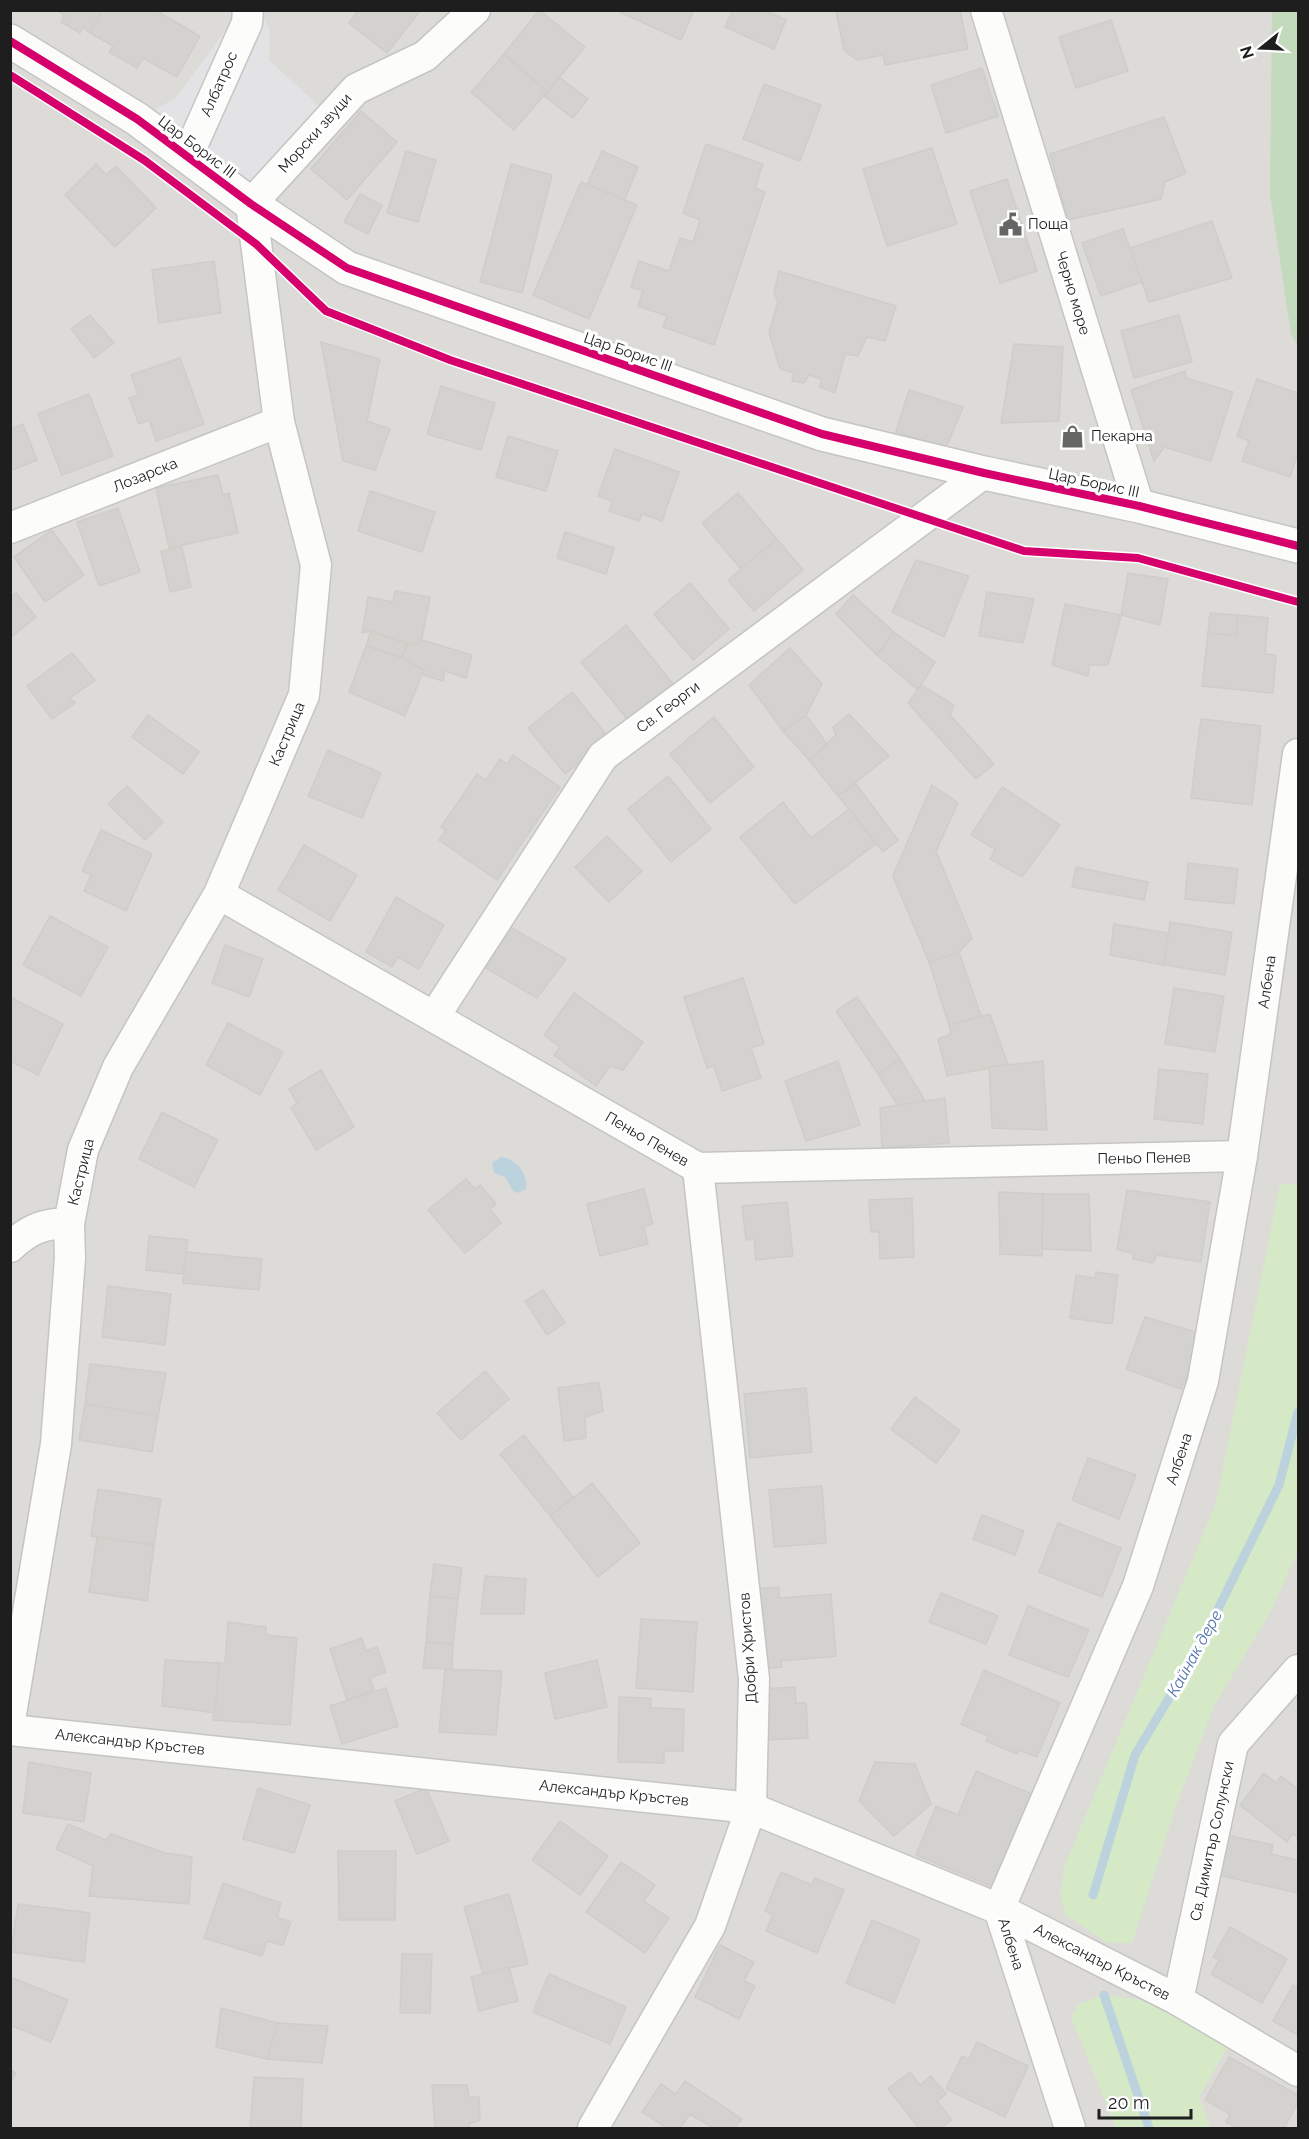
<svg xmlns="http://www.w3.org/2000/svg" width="1309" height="2139" font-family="Raleway,sans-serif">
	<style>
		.residential { fill: #dcdbd8 }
		.grass { fill: #d5e9c7 }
		.forest { fill: #c4dabd }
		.plaza { fill: #e3e2e5 }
		.water { fill: #bcd3de }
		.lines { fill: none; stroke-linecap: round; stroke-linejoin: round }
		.stream { stroke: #bcd3de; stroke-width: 9 }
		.building { fill: #d3d2ce; stroke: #d0cdc9; stroke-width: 1.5 }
		.minor-casing { stroke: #c5c5c3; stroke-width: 33 }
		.tertiary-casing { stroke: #c5c5c3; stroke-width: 36 }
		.minor { stroke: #fcfcfb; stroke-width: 30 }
		.tertiary { stroke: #fcfcfb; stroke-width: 33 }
		.cycleway-casing { stroke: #fff; stroke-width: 11 }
		.cycleway { stroke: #d6006c; stroke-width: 8 }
		.labels { text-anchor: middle; stroke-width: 6; stroke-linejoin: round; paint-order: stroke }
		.street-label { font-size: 15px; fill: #1e1e1e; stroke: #fff }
		.poi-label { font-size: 15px; fill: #1e1e1e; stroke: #fff; text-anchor: start }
		.water-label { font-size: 16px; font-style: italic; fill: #4f70aa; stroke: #fff }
	</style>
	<rect width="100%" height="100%" fill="#edece7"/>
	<rect class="residential" x="11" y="11" width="1287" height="2117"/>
	<g class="grass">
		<polygon points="1280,1184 1298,1184 1298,1551 1270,1613 1214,1706 1176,1806 1132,1943 1108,1943 1065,1915 1060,1894 1065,1865 1216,1503"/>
		<polygon points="1104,1995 1152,2001 1231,2041 1199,2097 1211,2128 1116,2128 1071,2017 1079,2004"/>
	</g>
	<polygon class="forest" points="1272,11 1298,11 1298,346 1291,334 1270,194"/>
	<polygon class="plaza" points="240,10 257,11 269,27 269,60 331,117 251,204 137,119 176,98"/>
	<path class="water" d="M501,1157C517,1159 528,1174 526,1189L518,1193L513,1191L505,1177L494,1173L492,1163Z"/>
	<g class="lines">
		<g class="stream">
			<polyline points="1093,1895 1135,1755 1199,1648 1279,1485 1298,1412"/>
			<polyline points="1104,1995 1149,2128"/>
		</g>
	</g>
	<g class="building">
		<polygon points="56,10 103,10 90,33 83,27 80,33 61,22 64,15"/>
		<polygon points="103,10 155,10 200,36 177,77 143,58 137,68 109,52 113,46 90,33"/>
		<polygon points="358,10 421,10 387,53 349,23"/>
		<polygon points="539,10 585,47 547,92 504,54"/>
		<polygon points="615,10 694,10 681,40"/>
		<polygon points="733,10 765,10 786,20 774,49 725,27"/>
		<polygon points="960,10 968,49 885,65 883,55 857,60 844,50 836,11"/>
		<polygon points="1111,20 1128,71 1076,88 1059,37"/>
		<polygon points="504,54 547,92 514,130 471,92"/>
		<polygon points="982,68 998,116 946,133 931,85"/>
		<polygon points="559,77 588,99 573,118 544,96"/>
		<polygon points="764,84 821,105 800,161 743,139"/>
		<polygon points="361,111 397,142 347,200 311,169"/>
		<polygon points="1164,117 1186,173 1165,182 1161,199 1068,220 1050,154"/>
		<polygon points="706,144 763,164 755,188 765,192 714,345 663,327 667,316 638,306 643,291 631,287 639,261 669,271 680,238 693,242 700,220 683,213"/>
		<polygon points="932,148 957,224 887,246 863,169"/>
		<polygon points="406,151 436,160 418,222 387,213"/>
		<polygon points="602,151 638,167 624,201 587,185"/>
		<polygon points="96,164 106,175 116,166 156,208 115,247 65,195"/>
		<polygon points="511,164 552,175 522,293 480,282"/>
		<polygon points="1007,179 1037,271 1000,283 970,191"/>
		<polygon points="581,182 637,205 589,319 533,295"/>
		<polygon points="360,194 382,205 368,234 344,222"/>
		<polygon points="1212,221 1232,278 1149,302 1130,248"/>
		<polygon points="1123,229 1142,282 1101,296 1082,243"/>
		<polygon points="214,261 221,313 159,323 152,270"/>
		<polygon points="779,271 896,306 885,341 867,337 858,356 845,354 835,393 820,387 821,379 809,375 804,383 792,381 794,373 780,369 769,333 778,301 774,293"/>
		<polygon points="90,315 114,343 94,358 71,329"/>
		<polygon points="1179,315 1192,362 1134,378 1121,331"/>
		<polygon points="321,342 380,359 367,421 390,429 375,470 343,461"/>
		<polygon points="1014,344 1063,347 1059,421 1001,423"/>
		<polygon points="180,358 204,424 156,441 149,420 139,424 129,398 138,395 131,375"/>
		<polygon points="1185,371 1186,378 1233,392 1211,461 1164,447 1154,461 1131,390"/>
		<polygon points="1257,379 1298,393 1298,453 1290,477 1242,461 1249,441 1237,436"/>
		<polygon points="441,386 495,403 481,450 427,434"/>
		<polygon points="909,390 963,407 946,448 896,432"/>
		<polygon points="89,394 113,456 62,475 38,414"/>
		<polygon points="23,424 37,460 10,471 10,429"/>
		<polygon points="508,436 558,451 546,491 496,477"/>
		<polygon points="615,449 679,472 662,521 642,514 639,521 609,511 612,501 598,496"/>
		<polygon points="218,475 223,495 229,493 238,533 169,548 156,488"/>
		<polygon points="370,491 435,512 422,552 358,531"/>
		<polygon points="738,493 777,539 741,569 702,523"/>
		<polygon points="118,508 140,572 99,586 77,522"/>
		<polygon points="52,530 84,575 45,602 14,557"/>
		<polygon points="565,532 614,548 606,574 557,558"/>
		<polygon points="777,539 803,570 754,611 728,580"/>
		<polygon points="182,547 191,587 170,592 161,551"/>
		<polygon points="916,560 969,576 944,637 892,612"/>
		<polygon points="1128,573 1168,579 1160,625 1121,615"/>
		<polygon points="690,583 729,629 693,660 654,614"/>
		<polygon points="395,591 430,597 421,643 407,644 371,631 362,633 368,597 393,602"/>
		<polygon points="987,592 1034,599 1023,643 979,636"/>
		<polygon points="16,593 36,617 10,638 10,597"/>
		<polygon points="853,595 894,632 877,655 836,614"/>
		<polygon points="1065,604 1121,615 1108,665 1089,665 1088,676 1052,665"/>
		<polygon points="1210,613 1238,615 1236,636 1208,633"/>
		<polygon points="1238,615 1268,618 1265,654 1276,655 1273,693 1202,686 1208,633 1236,636"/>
		<polygon points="626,625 673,684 628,720 581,662"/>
		<polygon points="371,631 407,644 402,658 366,646"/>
		<polygon points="894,632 935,662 918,690 877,655"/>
		<polygon points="422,640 472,655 466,678 445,671 443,681 423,675 424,670 402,658 407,644 421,643"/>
		<polygon points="366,646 402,658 424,670 405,716 349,692"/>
		<polygon points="790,648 822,684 806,715 783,731 749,685"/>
		<polygon points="72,653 95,680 70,698 75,703 52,719 27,686"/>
		<polygon points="921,685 954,705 950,715 994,764 976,779 908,703"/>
		<polygon points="572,692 609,738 565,774 528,728"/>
		<polygon points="849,714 889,756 838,796 809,760 836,735 833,727"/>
		<polygon points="148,715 199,752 183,774 132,737"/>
		<polygon points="806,715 827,744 809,760 783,731"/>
		<polygon points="714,717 754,767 710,803 670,754"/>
		<polygon points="1201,719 1261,726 1252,805 1191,798"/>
		<polygon points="328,750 381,773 362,818 308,796"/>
		<polygon points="513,755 560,787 497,880 439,840 446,830 441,827 477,774 486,780 500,759 507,764"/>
		<polygon points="668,776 711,829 671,862 628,809"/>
		<polygon points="856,784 898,840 883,852 838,796"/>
		<polygon points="932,785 958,803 936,851 972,938 959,952 929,962 893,876"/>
		<polygon points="127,786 163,822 145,840 108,804"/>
		<polygon points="1002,787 1060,825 1022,877 990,859 995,849 971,835"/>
		<polygon points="783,802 811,838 849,809 876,844 795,904 740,837"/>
		<polygon points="101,830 152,854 126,911 84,891 91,875 82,871"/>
		<polygon points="607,836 642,871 609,902 575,867"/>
		<polygon points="304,845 357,875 330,921 278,890"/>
		<polygon points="1188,863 1238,869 1234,904 1185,899"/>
		<polygon points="1076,867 1148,882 1144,900 1072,887"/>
		<polygon points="396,897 444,925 419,969 398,957 392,967 366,952"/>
		<polygon points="50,916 108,947 81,996 23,965"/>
		<polygon points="1170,922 1232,932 1225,975 1164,965"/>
		<polygon points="1114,924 1168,933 1164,965 1110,955"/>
		<polygon points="510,927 566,959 537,998 484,967"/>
		<polygon points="225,945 263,959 249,997 212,983"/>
		<polygon points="959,952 981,1016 949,1025 929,962"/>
		<polygon points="743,978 764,1044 751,1048 761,1078 722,1091 714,1066 707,1068 684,997"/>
		<polygon points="1174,988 1224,996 1215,1052 1165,1044"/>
		<polygon points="574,993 643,1042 623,1070 610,1066 596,1086 554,1055 560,1047 544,1035"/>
		<polygon points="10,997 63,1024 38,1075 10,1061"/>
		<polygon points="857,997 900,1059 878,1074 836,1011"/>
		<polygon points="990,1014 1008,1065 947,1076 938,1039 951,1034 949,1025"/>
		<polygon points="228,1023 283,1052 260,1095 206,1065"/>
		<polygon points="900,1059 925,1101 898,1106 878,1074"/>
		<polygon points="838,1061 860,1125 806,1141 785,1081"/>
		<polygon points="1043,1061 1047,1130 992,1128 989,1067"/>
		<polygon points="1159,1069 1208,1074 1203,1124 1154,1119"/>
		<polygon points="321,1070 354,1127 316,1150 291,1108 297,1103 289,1089"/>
		<polygon points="945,1098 949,1143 882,1148 880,1108"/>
		<polygon points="162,1112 218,1140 194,1187 139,1159"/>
		<polygon points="466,1179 475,1189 480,1185 496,1204 490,1209 501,1223 465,1253 428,1210"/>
		<polygon points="644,1189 653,1224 644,1227 648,1244 600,1256 587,1204"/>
		<polygon points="1127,1190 1210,1202 1201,1262 1157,1255 1153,1263 1133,1259 1133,1253 1117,1250"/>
		<polygon points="999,1192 1043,1194 1042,1256 1000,1254"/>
		<polygon points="1043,1194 1089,1194 1091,1251 1042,1249"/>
		<polygon points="912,1198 914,1257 880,1259 879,1232 871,1232 869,1200"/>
		<polygon points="787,1202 793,1256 756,1260 754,1239 746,1240 742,1206"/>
		<polygon points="149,1236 188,1240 183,1274 146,1270"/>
		<polygon points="186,1252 262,1259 259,1290 183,1283"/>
		<polygon points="1096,1272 1118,1275 1112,1324 1070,1318 1076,1275 1095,1278"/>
		<polygon points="108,1286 171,1294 165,1345 102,1337"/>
		<polygon points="543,1290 565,1323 547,1335 525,1301"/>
		<polygon points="1145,1317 1196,1332 1193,1362 1181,1389 1126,1369"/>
		<polygon points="90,1364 166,1373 158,1416 85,1404"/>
		<polygon points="485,1371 509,1399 461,1440 437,1413"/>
		<polygon points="599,1382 603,1411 585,1417 586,1438 564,1441 558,1388"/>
		<polygon points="806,1388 812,1452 750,1458 744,1394"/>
		<polygon points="915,1397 960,1431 936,1463 891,1429"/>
		<polygon points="85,1404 158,1416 152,1452 79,1440"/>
		<polygon points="524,1435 573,1497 550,1516 500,1454"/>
		<polygon points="1088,1458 1136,1475 1119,1519 1072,1500"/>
		<polygon points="592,1483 640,1543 598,1577 550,1516"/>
		<polygon points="822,1486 826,1543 774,1547 769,1490"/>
		<polygon points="98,1489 161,1499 154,1545 91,1536"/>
		<polygon points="982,1515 1024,1531 1015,1555 973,1539"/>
		<polygon points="1058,1523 1121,1548 1102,1597 1039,1572"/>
		<polygon points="97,1537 154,1545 147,1601 89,1592"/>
		<polygon points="434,1564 462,1568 458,1599 430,1596"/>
		<polygon points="485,1576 526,1579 524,1614 481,1614"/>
		<polygon points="779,1587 779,1598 831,1594 836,1656 781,1661 782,1667 758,1669 752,1589"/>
		<polygon points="941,1593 998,1616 986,1644 929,1622"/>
		<polygon points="430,1596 458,1599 453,1644 426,1642"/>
		<polygon points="1028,1606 1089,1630 1068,1677 1009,1655"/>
		<polygon points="641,1619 697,1622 693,1692 636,1688"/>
		<polygon points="228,1622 266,1627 266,1635 297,1638 290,1725 213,1720 219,1663 225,1664"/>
		<polygon points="362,1638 366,1651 377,1647 386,1672 370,1678 374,1690 347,1700 330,1649"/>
		<polygon points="426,1642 453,1644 452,1669 423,1668"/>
		<polygon points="165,1660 219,1663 215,1713 162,1706"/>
		<polygon points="597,1660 607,1707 555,1719 545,1673"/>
		<polygon points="445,1669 502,1671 496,1735 439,1732"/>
		<polygon points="984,1670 1060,1703 1037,1757 1019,1750 1017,1754 986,1741 988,1736 961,1724"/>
		<polygon points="795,1687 796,1703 806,1703 808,1738 765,1740 763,1689"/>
		<polygon points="386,1688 398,1726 342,1744 330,1706"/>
		<polygon points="619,1697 651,1698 651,1708 684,1709 683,1751 664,1751 664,1763 618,1762"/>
		<polygon points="29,1762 91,1773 84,1822 23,1813"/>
		<polygon points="875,1762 915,1764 931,1804 894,1836 859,1801"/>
		<polygon points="976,1771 1034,1795 996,1888 916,1855 936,1806 958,1815"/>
		<polygon points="1264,1773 1276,1783 1281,1776 1298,1789 1298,1838 1293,1834 1287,1842 1240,1805"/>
		<polygon points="258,1788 310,1805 294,1853 243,1839"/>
		<polygon points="426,1788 449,1841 417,1854 395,1801"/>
		<polygon points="560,1821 608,1856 580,1895 532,1860"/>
		<polygon points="68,1824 106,1840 111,1834 165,1853 192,1857 189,1904 89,1896 93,1866 56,1849"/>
		<polygon points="1222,1834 1273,1845 1271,1854 1298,1860 1298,1893 1213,1874"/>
		<polygon points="338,1851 396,1851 395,1920 339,1920"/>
		<polygon points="621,1862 655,1885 644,1901 669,1918 645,1953 586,1912"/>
		<polygon points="781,1872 812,1885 815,1878 844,1890 817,1953 766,1931 773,1915 765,1911"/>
		<polygon points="223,1883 281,1903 277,1917 291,1922 283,1945 267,1941 262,1956 204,1938"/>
		<polygon points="509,1894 528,1964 483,1974 464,1907"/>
		<polygon points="18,1904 90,1913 84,1962 11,1952"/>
		<polygon points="872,1920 920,1940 894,2003 846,1983"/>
		<polygon points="1230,1927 1287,1959 1262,2003 1211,1974 1219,1960 1213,1957"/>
		<polygon points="720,1945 754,1962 744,1981 755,1986 739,2019 695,1997"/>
		<polygon points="402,1954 432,1954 430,2013 400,2013"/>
		<polygon points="509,1967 518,2001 479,2011 471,1977"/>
		<polygon points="549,1974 626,2007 610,2044 533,2012"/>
		<polygon points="10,1977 68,2000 51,2042 10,2025"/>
		<polygon points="1293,1985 1298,1988 1298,2035 1273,2021"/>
		<polygon points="221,2008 278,2023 267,2059 216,2047"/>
		<polygon points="278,2023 328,2026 322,2063 267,2059"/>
		<polygon points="977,2042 1028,2066 1005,2117 946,2089 962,2056 969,2059"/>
		<polygon points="1229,2057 1298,2095 1298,2102 1284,2128 1237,2128 1226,2122 1230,2114 1205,2100"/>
		<polygon points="10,2070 16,2073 10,2083"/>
		<polygon points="910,2072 920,2085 931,2076 946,2094 937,2101 952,2120 940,2128 919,2128 888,2089"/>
		<polygon points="254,2077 303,2079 301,2128 250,2128"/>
		<polygon points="685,2081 742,2119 735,2128 713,2128 690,2114 680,2128 667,2128 642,2112 661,2084 676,2094"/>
		<polygon points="432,2085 467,2085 469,2097 479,2097 480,2120 469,2124 470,2128 435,2128"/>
	</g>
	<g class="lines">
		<defs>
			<g id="minor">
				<polyline points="986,10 1139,506"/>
				<polyline points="187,157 247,23 248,10"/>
				<polyline points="10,528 279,422"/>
				<polyline points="219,894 698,1168 1242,1156"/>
				<polyline points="434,1017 603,756 984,473"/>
				<path d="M10,1247C28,1230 45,1222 69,1224"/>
				<polyline points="10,1720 56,1444 70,1258 69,1224 83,1150 118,1067 219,894 304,695 316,565 279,422 251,204 356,89 425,56 475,10"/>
				<polyline points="10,1730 751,1808 999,1909 1178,2000 1298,2071"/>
				<polyline points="1178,2000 1233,1744 1298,1670"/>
				<polyline points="593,2128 710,1926 751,1808 754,1679 698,1168"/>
				<polyline points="1070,2128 999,1909 1138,1586 1203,1381 1242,1156 1298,754"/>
			</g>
			<polyline id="tertiary" points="10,41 137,119 251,204 347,268 822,434 984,473 1139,506 1298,546"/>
		</defs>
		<use href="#minor" class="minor-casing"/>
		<use href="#tertiary" class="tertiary-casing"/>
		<use href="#minor" class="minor"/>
		<use href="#tertiary" class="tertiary"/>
		<defs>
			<g id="cycleway">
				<polyline points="10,41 137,119 251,204 347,268 822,434 984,473 1139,506 1298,546"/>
				<polyline points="10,75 144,160 256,244 326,311 450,360 1024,551 1138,558 1298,602"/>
			</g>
		</defs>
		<use href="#cycleway" class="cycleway-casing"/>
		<use href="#cycleway" class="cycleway"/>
	</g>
	<defs>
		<symbol id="civic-bare" viewBox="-9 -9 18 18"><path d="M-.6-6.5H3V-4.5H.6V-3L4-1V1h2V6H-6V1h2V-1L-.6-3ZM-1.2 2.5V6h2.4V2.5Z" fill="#666664" stroke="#fff" stroke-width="2.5" paint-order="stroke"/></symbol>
		<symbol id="shop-bare" viewBox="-9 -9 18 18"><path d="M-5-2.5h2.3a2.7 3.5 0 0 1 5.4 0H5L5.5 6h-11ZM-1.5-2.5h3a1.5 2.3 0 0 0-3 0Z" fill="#666664" stroke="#fff" stroke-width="2.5" paint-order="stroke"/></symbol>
	</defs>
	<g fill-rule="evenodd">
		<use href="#civic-bare" x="994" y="208" width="33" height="33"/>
		<use href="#shop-bare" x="1056" y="420" width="33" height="33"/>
	</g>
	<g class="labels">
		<g class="street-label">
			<text transform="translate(219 84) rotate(-66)" y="5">Албатрос</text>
			<text transform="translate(315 133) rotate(-48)" y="5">Морски звуци</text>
			<text transform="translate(197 147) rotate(37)" y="5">Цар Борис III</text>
			<text transform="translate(1073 293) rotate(73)" y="5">Черно море</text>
			<text transform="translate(628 352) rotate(19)" y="5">Цар Борис III</text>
			<text transform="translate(145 475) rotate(-22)" y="5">Лозарска</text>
			<text transform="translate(1094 483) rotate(12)" y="5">Цар Борис III</text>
			<text transform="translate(668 707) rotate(-37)" y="5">Св. Георги</text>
			<text transform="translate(287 734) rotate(-67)" y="5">Кастрица</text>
			<text transform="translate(1267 982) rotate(-82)" y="5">Албена</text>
			<text transform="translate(647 1139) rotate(30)" y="5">Пеньо Пенев</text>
			<text transform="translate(1144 1158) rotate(-1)" y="5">Пеньо Пенев</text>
			<text transform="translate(81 1172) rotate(-76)" y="5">Кастрица</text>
			<text transform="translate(1179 1459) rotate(-72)" y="5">Албена</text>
			<text transform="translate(748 1648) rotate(-94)" y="5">Добри Христов</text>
			<text transform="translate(130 1742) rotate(6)" y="5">Александър Кръстев</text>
			<text transform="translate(614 1793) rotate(6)" y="5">Александър Кръстев</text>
			<text transform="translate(1212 1841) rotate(-78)" y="5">Св. Димитър Солунски</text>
			<text transform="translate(1011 1944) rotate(72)" y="5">Албена</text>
			<text transform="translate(1102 1962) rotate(27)" y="5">Александър Кръстев</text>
		</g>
		<g class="poi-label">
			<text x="1028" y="229">Поща</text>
			<text x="1091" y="441">Пекарна</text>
		</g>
		<g class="water-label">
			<text transform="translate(1194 1653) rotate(-61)" y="6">Кайнак дере</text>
		</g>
	</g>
	<rect width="1309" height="2139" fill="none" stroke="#1e1e1e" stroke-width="24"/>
	<g transform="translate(1261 48) rotate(252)" stroke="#ffffff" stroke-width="4.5" paint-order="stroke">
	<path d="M0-4.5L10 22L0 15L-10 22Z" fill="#1e1e1e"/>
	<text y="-9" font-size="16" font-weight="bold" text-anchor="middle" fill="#1e1e1e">N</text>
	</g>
	<path d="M1099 2109v9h92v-9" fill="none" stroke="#1e1e1e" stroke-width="3"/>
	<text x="1108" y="2109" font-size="18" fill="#1e1e1e" stroke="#ffffff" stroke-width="4.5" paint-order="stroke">20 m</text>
</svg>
